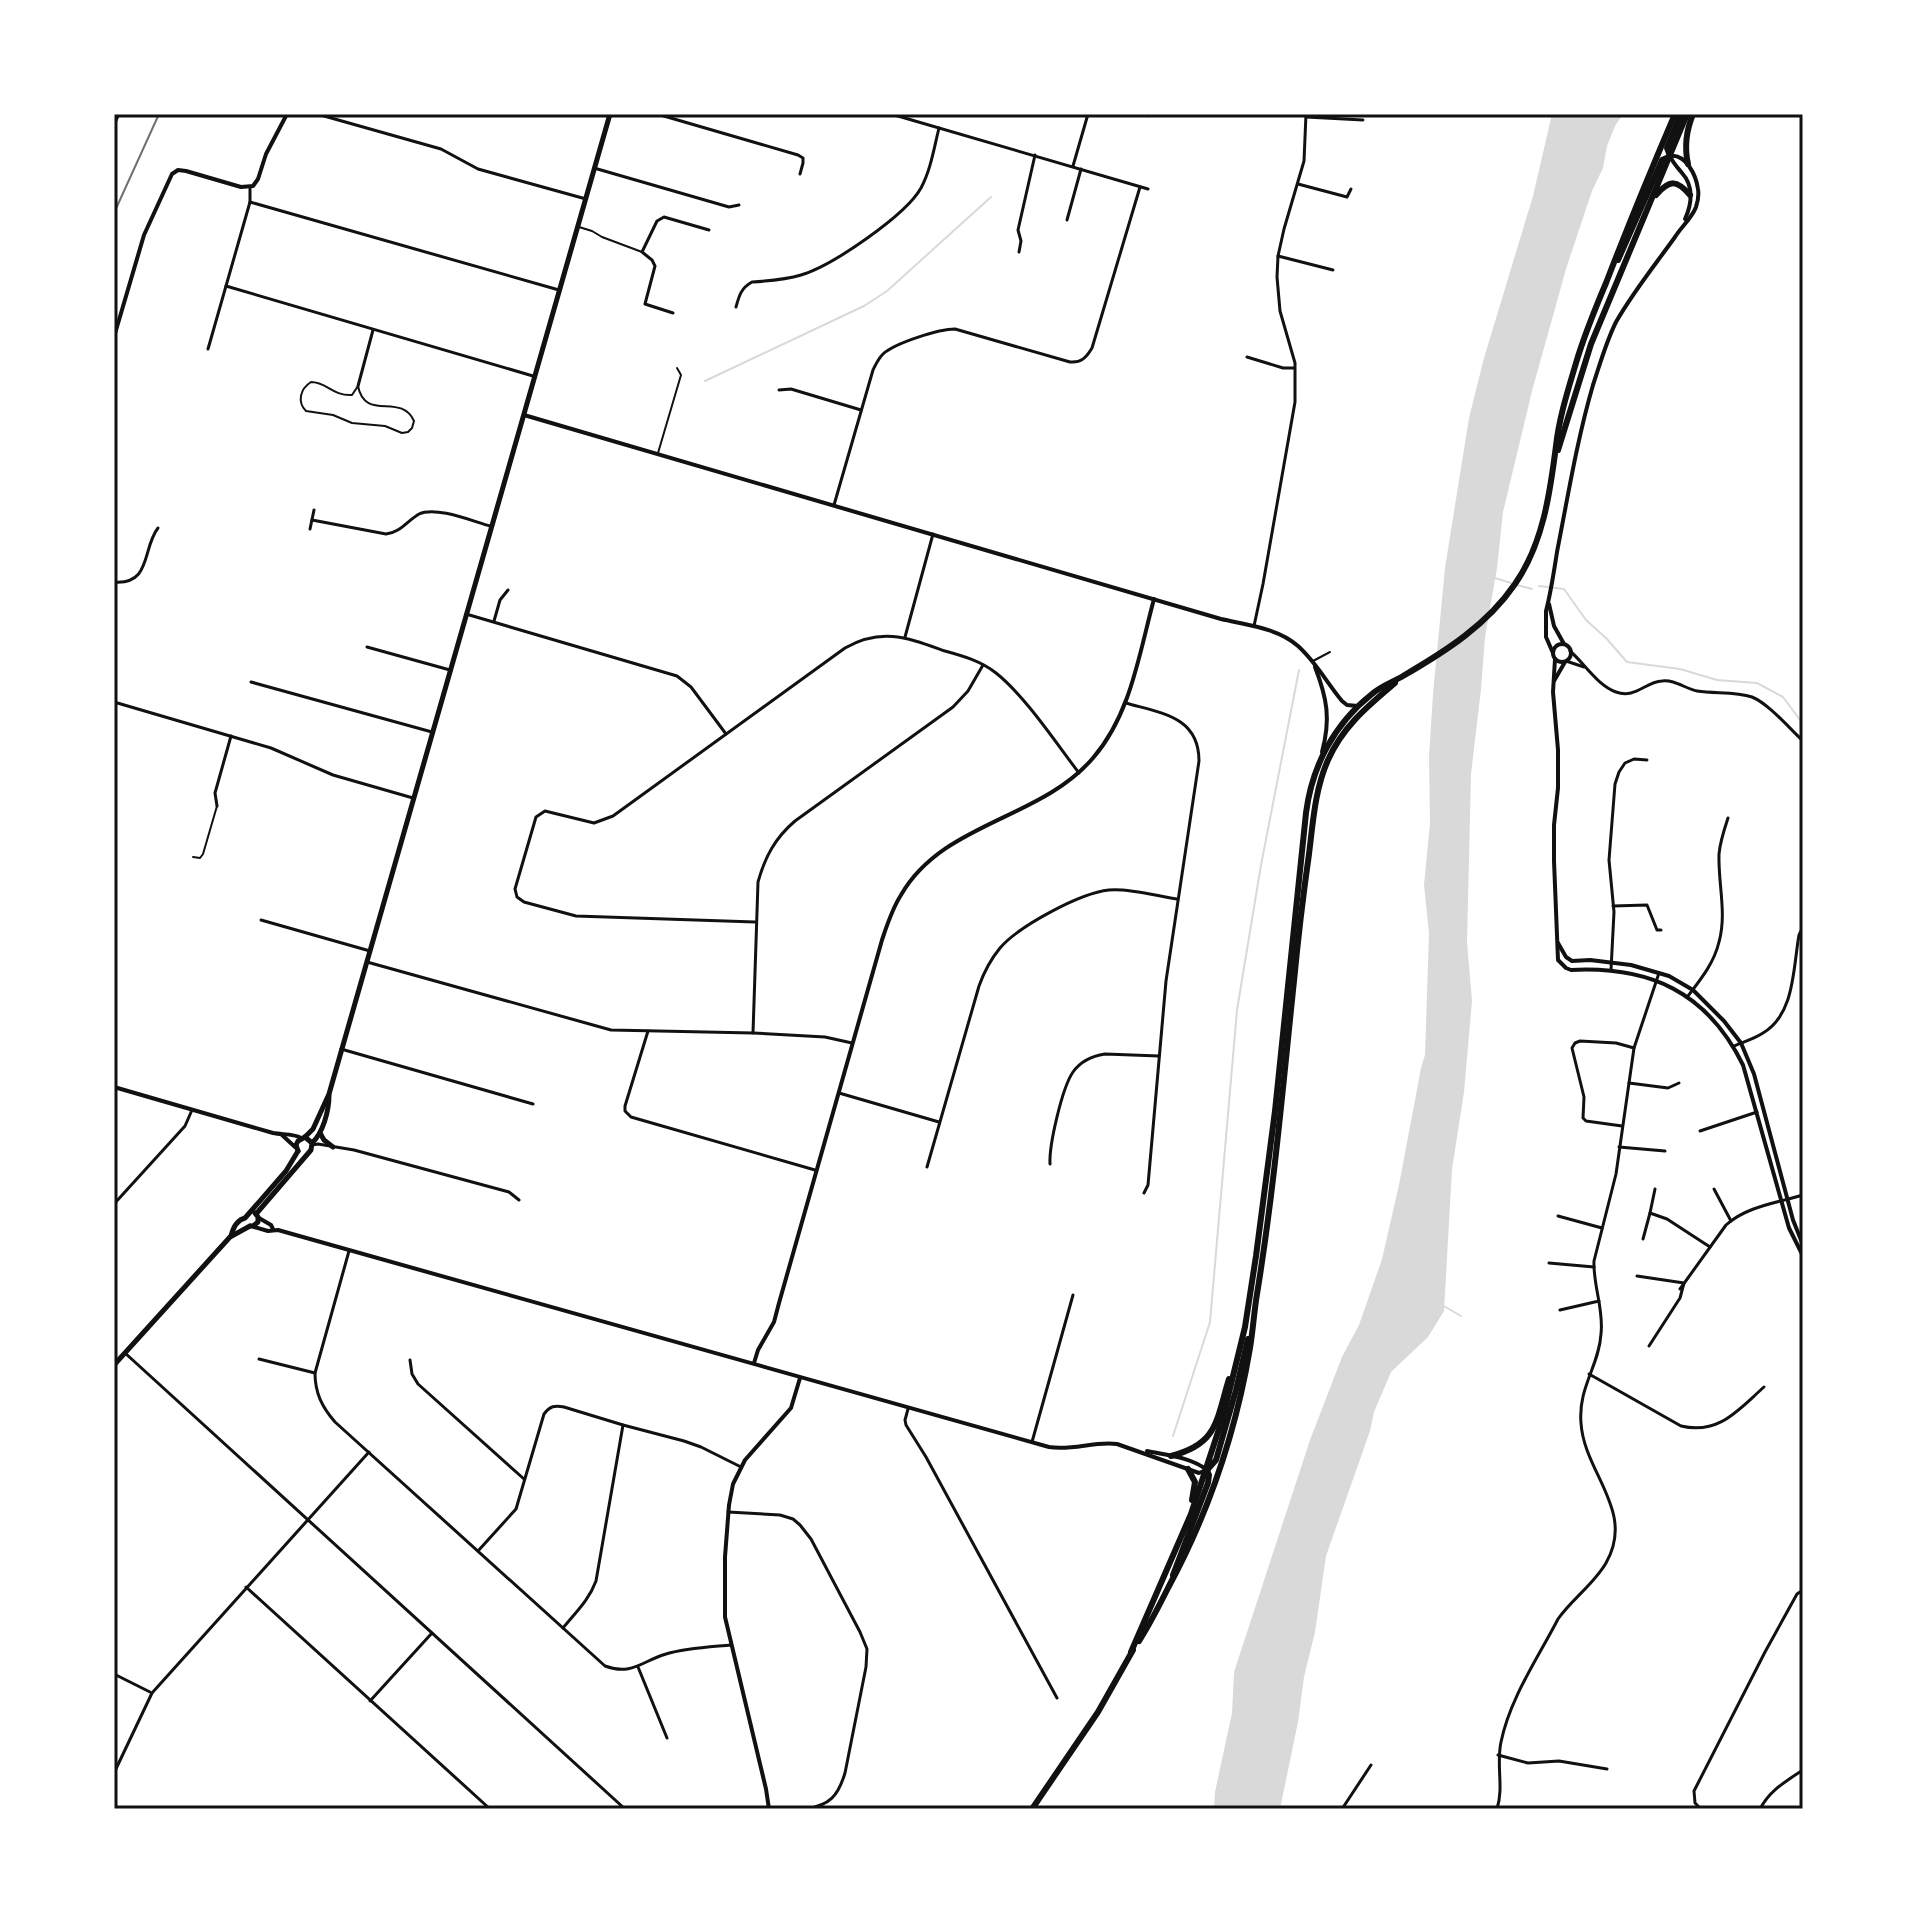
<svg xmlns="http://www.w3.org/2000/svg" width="1917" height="1923" font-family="Jost,sans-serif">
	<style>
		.water { fill: #d9d9d9 }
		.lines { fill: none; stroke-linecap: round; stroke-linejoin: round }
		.stream { stroke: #d9d9d9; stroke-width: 2 }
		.service { stroke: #111; stroke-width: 2 }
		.minor { stroke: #111; stroke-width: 3 }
		.tertiary { stroke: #111; stroke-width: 4 }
		.secondary { stroke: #111; stroke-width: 5 }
		.trunk { stroke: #111; stroke-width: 6 }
		.rail { stroke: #707070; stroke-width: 2 }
		.neatline { fill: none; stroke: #111; stroke-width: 3 }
	</style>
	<rect width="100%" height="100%" fill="#fff"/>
	<polygon class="water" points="1552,114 1623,114 1615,126 1607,146 1603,168 1592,191 1566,269 1532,391 1503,512 1497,568 1485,637 1481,689 1471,774 1467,942 1472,1001 1464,1092 1452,1169 1444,1311 1428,1337 1391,1372 1374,1412 1370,1431 1326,1556 1315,1632 1304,1677 1298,1722 1280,1809 1214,1809 1215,1792 1232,1713 1234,1672 1310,1440 1342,1357 1359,1325 1382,1259 1399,1185 1421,1068 1425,1055 1429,933 1424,885 1430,823 1429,757 1433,694 1445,568 1469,418 1484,358 1533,196"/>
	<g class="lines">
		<g class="stream">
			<polyline points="1147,117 1150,114"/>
			<polyline points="705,381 864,306 887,291 991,197"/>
			<polyline points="1495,578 1511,583"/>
			<polyline points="1517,585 1532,589"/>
			<polyline points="1539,586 1564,589 1586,620 1606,638 1627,662 1680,669 1717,680 1757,683 1783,697 1803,724"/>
			<polyline points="1803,758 1801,772 1803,788"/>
			<polyline points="1442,1305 1461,1316"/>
			<polyline points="1173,1436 1210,1322 1237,1010 1261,865 1299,670"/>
		</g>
		<g class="service">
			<polyline points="579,227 592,231 602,237 642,252"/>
			<path d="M311,382C327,382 332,396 352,395L358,386C365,422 401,392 414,421L412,428L408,432L402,433L385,426L352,423L333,415L306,411C297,402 300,389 311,382Z"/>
			<polyline points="658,453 681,375 677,368"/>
			<polyline points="1313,661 1330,652"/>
			<polyline points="193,857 200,858 203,854 217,806"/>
		</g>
		<g class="minor">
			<polyline points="317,114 441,149 478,169 586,199"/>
			<polyline points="657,114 798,155 803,158 803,163 800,174"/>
			<polyline points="891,114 1148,189"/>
			<polyline points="1306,117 1363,120"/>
			<polyline points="114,125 119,114"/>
			<polyline points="1073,166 1088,114"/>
			<polyline points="594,168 729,207 739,205"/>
			<polyline points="1298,184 1347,197 1351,189"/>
			<polyline points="250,202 559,290"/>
			<polyline points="1067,220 1081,169"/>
			<polyline points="1019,252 1021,241 1018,230 1035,155"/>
			<polyline points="1278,256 1333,270"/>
			<polyline points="226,286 533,376"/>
			<path d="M736,307C739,296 741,288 752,282C768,281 785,280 801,275C832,266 906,215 921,188C931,169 934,148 939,128"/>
			<polyline points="673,313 645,304 655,266 652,260 642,252 657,221 664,217 709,230"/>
			<polyline points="208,349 250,202 250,187"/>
			<polyline points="1247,357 1283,368 1294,368"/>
			<polyline points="358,386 373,330"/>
			<polyline points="779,390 791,389 861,410"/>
			<path d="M834,505L873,370C876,364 878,359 883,354C895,343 939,329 955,329L1070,362C1081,363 1086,358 1092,348L1140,187"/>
			<path d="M312,520L386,534C401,532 407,521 419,514C436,506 472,521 490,526"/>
			<polyline points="310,529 314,510"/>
			<path d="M114,582C152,585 142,548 158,528"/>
			<polyline points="466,614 677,676 691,687 726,734"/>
			<polyline points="494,621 500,600 508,590"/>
			<polyline points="1254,626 1263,584 1295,402 1295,363 1280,311 1277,277 1278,256 1284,229 1304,161 1306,114"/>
			<polyline points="905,637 933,534"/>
			<polyline points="367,647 450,670"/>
			<path d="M1570,651C1585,664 1597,685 1616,692C1635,699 1645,682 1662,681C1674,679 1686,689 1697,691C1715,694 1735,691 1752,697C1769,704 1789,728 1803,741"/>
			<polyline points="1566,661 1584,667"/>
			<polyline points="251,682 432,732"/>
			<polyline points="114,702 271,748 333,775 413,798"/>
			<path d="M1126,703C1160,713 1199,716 1199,761L1166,981L1148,1185L1144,1193"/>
			<polyline points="217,806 215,793 231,736"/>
			<polyline points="1613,906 1647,905 1657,930 1661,930"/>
			<polyline points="261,920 370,951"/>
			<path d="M755,922L576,916L524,902L517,897L515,889L536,817L545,811L594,823L613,816L845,648C882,627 908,638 945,651C963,656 981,661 996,673C1025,696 1056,743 1079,773"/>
			<polyline points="367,962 611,1030 753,1033 825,1037 852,1043"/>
			<polyline points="1611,970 1614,912 1609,860 1615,784 1619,772 1625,763 1634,759 1647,760"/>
			<path d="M1688,996C1701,979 1714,963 1719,942C1727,913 1718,884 1719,854C1720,842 1724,830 1728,818"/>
			<polyline points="648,1031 625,1106 625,1111 631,1117 815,1170"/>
			<path d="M753,1033L758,882C765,857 775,838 795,821L953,707L968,691L983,665"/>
			<path d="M1734,1046C1743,1042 1754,1039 1763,1033C1795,1014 1793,968 1799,935L1803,927"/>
			<polyline points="341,1049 533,1104"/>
			<polyline points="1629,1083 1668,1088 1679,1083"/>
			<polyline points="839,1093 939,1122"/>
			<polyline points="1622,1126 1586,1121 1583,1118 1584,1097 1572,1048 1575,1043 1580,1041 1616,1043 1634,1048"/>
			<polyline points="1700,1131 1757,1112"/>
			<polyline points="312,1145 318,1144 354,1150 509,1192 519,1200"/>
			<polyline points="1619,1147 1665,1151"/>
			<path d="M1050,1164C1049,1145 1062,1088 1073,1072C1080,1062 1092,1056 1105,1054L1159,1056"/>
			<path d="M927,1167L979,986C984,972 991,959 1000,948C1019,926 1080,893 1109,890C1129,888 1157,896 1177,899"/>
			<polyline points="1655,1189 1650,1213 1667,1219 1710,1247"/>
			<polyline points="1714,1189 1731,1221"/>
			<polyline points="114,1204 185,1126 192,1110"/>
			<polyline points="1558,1216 1602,1228"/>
			<polyline points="1643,1239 1650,1213"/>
			<path d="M349,1251L315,1373C315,1393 322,1407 335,1422L605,1666C632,1676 642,1661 666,1654C686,1648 710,1647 731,1645"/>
			<polyline points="1549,1263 1594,1267"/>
			<polyline points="1637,1276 1684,1283 1680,1298 1649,1346"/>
			<path d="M1680,1289L1726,1225C1747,1206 1777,1203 1803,1195"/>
			<polyline points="1560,1310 1599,1301"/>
			<polyline points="125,1353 625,1809"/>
			<polyline points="259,1359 315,1373"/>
			<polyline points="410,1360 412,1374 418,1384 524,1479"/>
			<path d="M1589,1374L1681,1426C1719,1435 1738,1410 1764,1387"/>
			<polyline points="908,1409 905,1420 906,1425 926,1457 1057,1698"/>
			<polyline points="1032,1442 1073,1295"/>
			<path d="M728,1512L780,1515L793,1519L800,1525L811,1539L860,1632L867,1649L866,1667L845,1773C838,1796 830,1805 806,1809"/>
			<path d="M478,1551L516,1509L544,1414C550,1406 555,1405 564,1407L623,1425L684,1441L701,1447L741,1467"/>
			<polyline points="246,1587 490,1809"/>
			<path d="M563,1628C576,1612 589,1600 596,1581L623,1425"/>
			<polyline points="638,1667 667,1738"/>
			<polyline points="114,1674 150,1692"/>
			<polyline points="370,1701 432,1633"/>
			<polyline points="1498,1755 1528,1763 1559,1761 1607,1769"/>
			<polyline points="114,1773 152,1693 369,1452"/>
			<polyline points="1342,1809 1371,1765"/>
			<path d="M1497,1809C1504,1787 1496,1765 1501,1742C1510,1698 1538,1658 1558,1619C1572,1599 1594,1584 1606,1563C1636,1511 1584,1473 1581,1423C1578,1387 1599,1366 1601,1334C1604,1309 1593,1286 1594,1261L1616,1174L1634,1048L1659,973"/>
			<polyline points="1701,1809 1695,1803 1694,1791 1765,1652 1797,1594 1803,1590"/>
			<path d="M1760,1809C1770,1790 1785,1782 1803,1770"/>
		</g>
		<g class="tertiary">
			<path d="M1670,156C1673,163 1677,167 1682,173C1694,186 1692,204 1685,219"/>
			<polyline points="114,337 144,235 172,174 178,170 186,171 241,187 253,186 258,179 266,154 287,114"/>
			<path d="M524,415L1221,619C1247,625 1278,628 1298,646C1316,662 1327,683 1342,701L1347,705L1358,706"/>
			<polyline points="1549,604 1554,626 1564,644"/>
			<circle cx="1562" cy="653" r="9"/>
			<path d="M1553,653L1546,637V611C1551,592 1554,571 1557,552C1568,496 1577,440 1593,385C1600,364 1606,342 1616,322C1633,292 1655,265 1675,237C1681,227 1692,218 1696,207C1698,201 1699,195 1698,189C1696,175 1686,154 1670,156"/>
			<path d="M1555,659L1553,692L1558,750V788L1554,825V861L1558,960L1566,968L1571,970C1650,966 1707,992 1743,1065L1789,1228L1803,1256"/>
			<path d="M1315,667C1327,698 1331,719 1322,752"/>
			<polyline points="1554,681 1565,662"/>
			<polyline points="1558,943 1566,957 1572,961 1590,960 1631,965 1669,976 1693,990 1724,1021 1741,1043 1754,1074 1793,1220 1803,1245"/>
			<path d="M114,1087L273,1133C282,1135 293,1133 301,1138"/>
			<polyline points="282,1135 295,1147"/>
			<polyline points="259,1218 271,1225 273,1229"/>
			<path d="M253,1226L254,1227L268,1231L278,1230L1049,1447C1072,1451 1094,1441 1117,1444L1199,1473L1204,1471"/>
			<path d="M754,1363L758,1350L774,1322L779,1303L882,940C887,925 892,909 901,895C943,822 1040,820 1093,758C1131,714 1139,654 1154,599"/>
			<path d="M1147,1451C1166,1455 1191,1457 1207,1470"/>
			<polyline points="769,1809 766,1789 725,1617 725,1557 729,1505 733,1484 745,1460 791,1408 800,1378"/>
		</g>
		<g class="secondary">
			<polyline points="320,1133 324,1140 333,1147"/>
			<polyline points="305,1137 313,1129 329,1094 610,114"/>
			<path d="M312,1143C323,1133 329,1111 329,1095"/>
			<polyline points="298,1151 296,1145 298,1141 305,1137"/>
			<polyline points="256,1214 311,1150 312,1143 305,1137"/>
			<polyline points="250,1226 253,1226 258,1222 258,1217 255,1213"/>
			<path d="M231,1236C233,1228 237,1220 245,1218L286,1171L298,1151"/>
			<polyline points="114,1365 230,1237 250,1226"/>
		</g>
		<g class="trunk">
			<polyline points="1670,156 1667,148 1681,114"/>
			<path d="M1688,164C1684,146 1686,131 1693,114"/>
			<path d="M1656,195C1670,179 1677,180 1690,195"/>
			<polyline points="1618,260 1660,165 1662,160 1669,157"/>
			<polyline points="1558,450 1591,344 1687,114"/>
			<path d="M1171,1456C1218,1444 1216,1421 1229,1379"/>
			<polyline points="1188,1469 1195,1482 1192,1500"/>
			<polyline points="1208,1469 1216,1460 1236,1390 1248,1339"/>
			<polyline points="1173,1575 1208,1483 1209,1475 1207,1470"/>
			<path d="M1139,1641C1150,1624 1159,1606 1168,1588C1208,1514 1236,1431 1250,1348C1253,1330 1254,1312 1257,1294C1274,1190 1283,1085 1294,981C1298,939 1303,896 1309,854C1313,822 1315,789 1328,760C1343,726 1368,706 1395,683"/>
			<path d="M1131,1652L1191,1514L1223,1417L1245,1327L1256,1256L1275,1111L1306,813C1312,766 1334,724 1372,694C1381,686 1393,682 1403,676C1446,651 1487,625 1515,584C1543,544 1550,493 1556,446C1559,418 1568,390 1576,363C1584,336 1595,309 1606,283C1628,226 1651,170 1675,114"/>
			<polyline points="1032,1809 1098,1712 1133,1650"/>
		</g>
		<polyline class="rail" points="114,213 159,114"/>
	</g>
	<rect width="1917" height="1923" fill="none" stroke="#ffffff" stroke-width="232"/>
	<rect x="116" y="116" width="1685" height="1691" class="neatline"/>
</svg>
